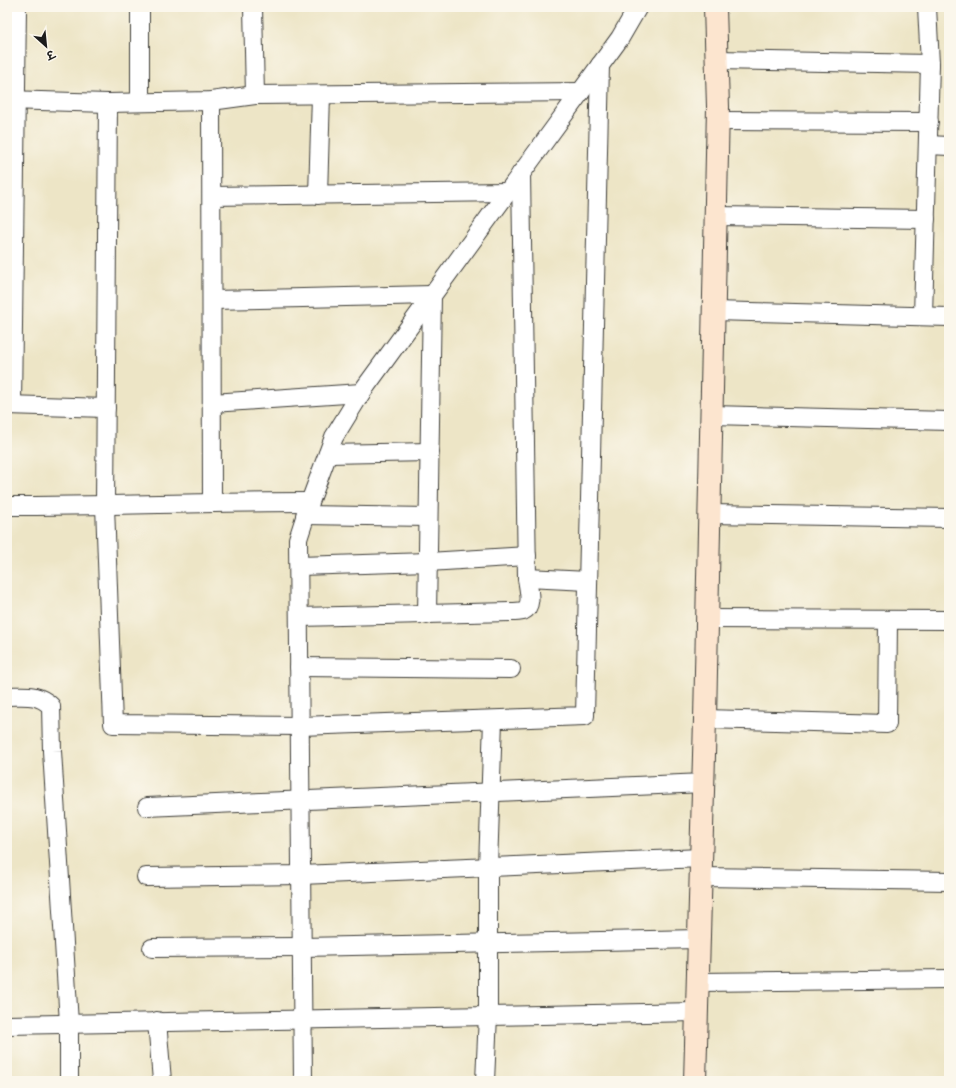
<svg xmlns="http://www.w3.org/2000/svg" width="956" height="1088" font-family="Caveat,'Playpen Sans Deva',sans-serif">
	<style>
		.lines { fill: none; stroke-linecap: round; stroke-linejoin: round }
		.street-casing { stroke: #3b3a36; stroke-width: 20 }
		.secondary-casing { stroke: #3b3a36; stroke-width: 24 }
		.street { stroke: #fff; stroke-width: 18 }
		.secondary { stroke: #fce5cf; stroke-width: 22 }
	</style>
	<rect width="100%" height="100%" fill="#fbf7ec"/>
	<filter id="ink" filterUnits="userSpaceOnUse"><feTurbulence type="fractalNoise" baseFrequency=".025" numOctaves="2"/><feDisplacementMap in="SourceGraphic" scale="8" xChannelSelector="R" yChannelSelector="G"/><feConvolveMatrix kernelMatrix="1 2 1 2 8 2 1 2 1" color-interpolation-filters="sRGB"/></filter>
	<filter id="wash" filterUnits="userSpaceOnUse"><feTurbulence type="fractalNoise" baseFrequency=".012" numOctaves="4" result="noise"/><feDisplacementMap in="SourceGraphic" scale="16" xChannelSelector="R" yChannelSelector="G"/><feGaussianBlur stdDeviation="0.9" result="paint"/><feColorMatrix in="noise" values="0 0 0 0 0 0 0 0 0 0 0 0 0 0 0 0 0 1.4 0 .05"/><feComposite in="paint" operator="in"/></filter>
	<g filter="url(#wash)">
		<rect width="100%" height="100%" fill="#ede5c6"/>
	</g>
	<g filter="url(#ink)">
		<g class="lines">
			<defs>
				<g id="street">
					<polyline points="140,7 140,102"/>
					<polyline points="253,7 255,95"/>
					<polyline points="717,60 930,64"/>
					<polyline points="7,100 108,103 211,101 255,95 581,92"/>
					<polyline points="211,101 212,502"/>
					<polyline points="108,103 105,506 113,724 300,726 585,716 600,65"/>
					<polyline points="718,121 929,122"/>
					<polyline points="928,145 949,146"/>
					<polyline points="318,195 321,95"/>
					<polyline points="212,196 508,192"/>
					<polyline points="716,216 926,219"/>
					<polyline points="212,300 432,295 427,615"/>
					<polyline points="714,311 949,317"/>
					<polyline points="923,316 930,64 927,7"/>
					<polyline points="212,403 361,393"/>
					<polyline points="7,405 106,408"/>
					<polyline points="12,405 17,7"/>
					<polyline points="712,415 949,421"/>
					<polyline points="328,454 430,452"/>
					<path d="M7,506C108,506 209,502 310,502"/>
					<polyline points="710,514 949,518"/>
					<polyline points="305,515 428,517"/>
					<polyline points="299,566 428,562 527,556"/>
					<polyline points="527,578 588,581"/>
					<path d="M299,617L510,612C514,612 519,612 523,611C534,606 528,588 527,578L521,173"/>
					<polyline points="708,619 949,620"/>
					<polyline points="299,667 511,669"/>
					<path d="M7,696C25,696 38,693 51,706L52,751L69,1023V1081"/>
					<polyline points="705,719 887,724 888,620"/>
					<polyline points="147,807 704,783"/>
					<polyline points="146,877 301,875 701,858"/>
					<polyline points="701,877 949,881"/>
					<polyline points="152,948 302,947 699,939"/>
					<polyline points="698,982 949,979"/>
					<polyline points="157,1021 162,1081"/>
					<polyline points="7,1025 697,1012"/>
					<polyline points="303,1081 298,539 310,502 334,437 361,393 620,38 638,7"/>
					<polyline points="485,1081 488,1015 488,867 493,720"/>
				</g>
				<polyline id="secondary" points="695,1081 705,719 718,107 715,7"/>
			</defs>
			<use href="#street" class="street-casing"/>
			<use href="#secondary" class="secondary-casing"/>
			<use href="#street" class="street"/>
			<use href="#secondary" class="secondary"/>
		</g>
	</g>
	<rect width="956" height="1088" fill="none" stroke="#fbf7ec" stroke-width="24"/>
	<g transform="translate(46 46) rotate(153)" stroke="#fbf7ec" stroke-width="3" paint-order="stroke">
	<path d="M0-3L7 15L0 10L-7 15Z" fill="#1c1c1c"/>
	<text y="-6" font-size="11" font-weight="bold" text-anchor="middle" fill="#1c1c1c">उ</text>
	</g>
</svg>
